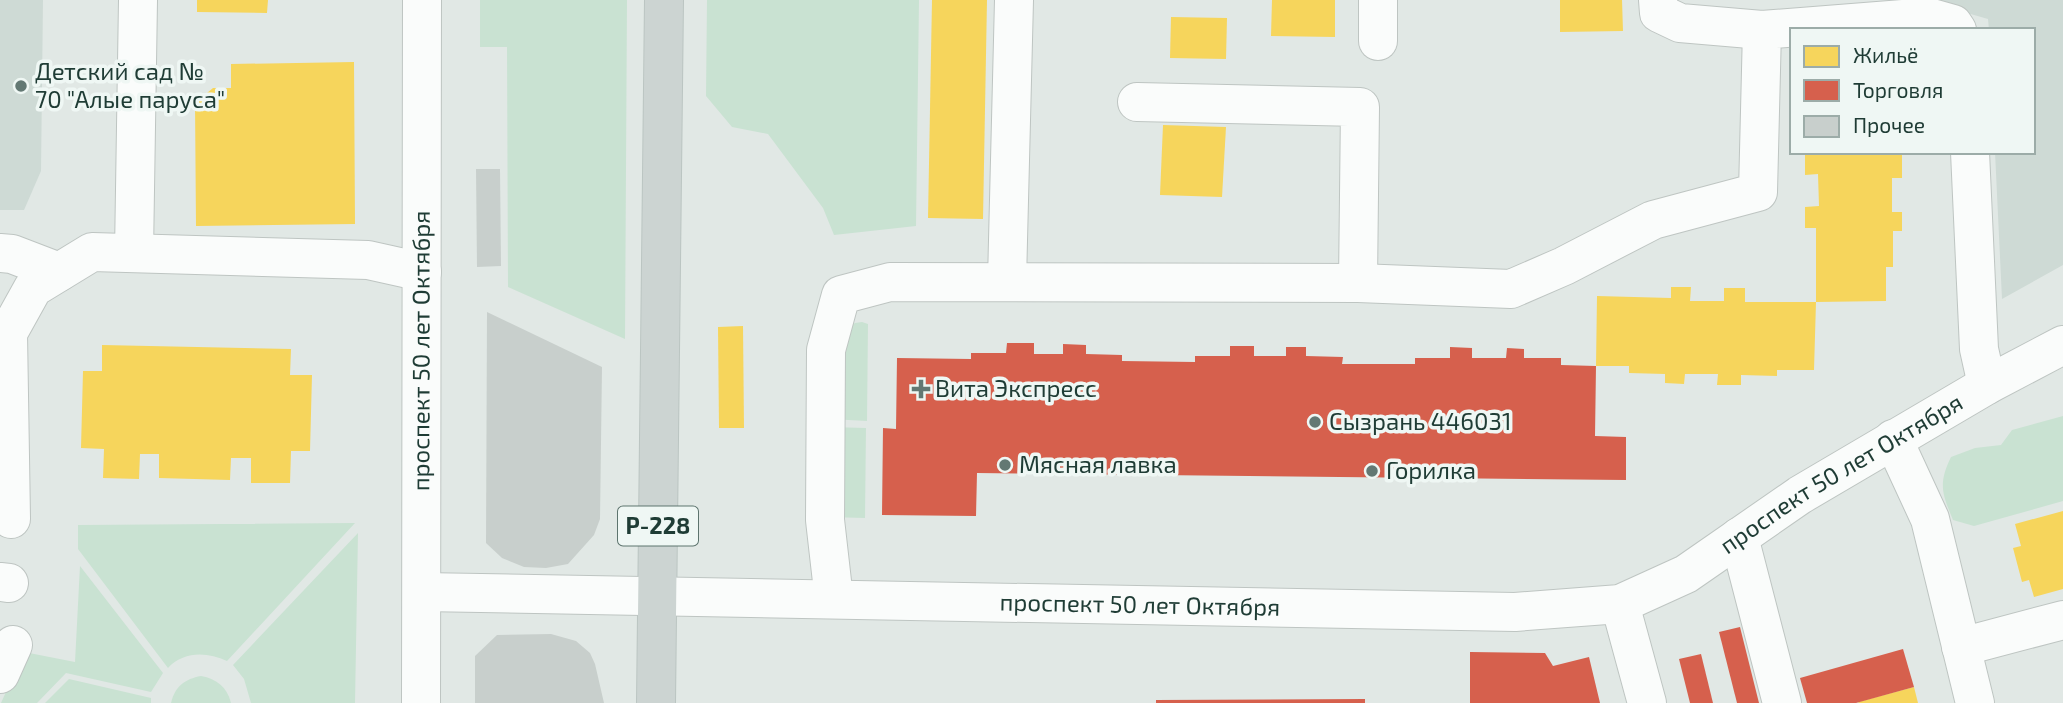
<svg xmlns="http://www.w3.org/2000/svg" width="2063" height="703" font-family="'Exo 2',sans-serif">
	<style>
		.built { fill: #cedad5 }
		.green { fill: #c9e2d2 }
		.homes { fill: #f6d55c }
		.shops { fill: #d6604d }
		.building { fill: #c8cfcc }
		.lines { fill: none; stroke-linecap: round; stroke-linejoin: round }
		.minor-casing { stroke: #bec5c2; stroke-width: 40 }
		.major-casing { stroke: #bbc5c2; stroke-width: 40 }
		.minor { stroke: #fafcfb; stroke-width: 38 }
		.major { stroke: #ccd4d2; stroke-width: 38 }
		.poi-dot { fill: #637873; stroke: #eff7f4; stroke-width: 2.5 }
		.labels { text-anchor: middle; stroke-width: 7; stroke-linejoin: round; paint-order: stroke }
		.shield { fill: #eff7f4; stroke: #5d746e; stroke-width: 2 }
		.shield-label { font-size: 23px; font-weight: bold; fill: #1f3c35 }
		.poi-label { font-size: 24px; fill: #1f3c35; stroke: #eff7f4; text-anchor: start }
		.street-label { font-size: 24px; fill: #1f3c35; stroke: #eff7f4 }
	</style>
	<rect width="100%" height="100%" fill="#e1e8e5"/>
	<g class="built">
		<polygon points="0,0 43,0 41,171 24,210 0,210"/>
		<polygon points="1922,0 2063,0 2063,265 2002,299 1995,152 2033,152 2033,30 1989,30 1988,19"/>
	</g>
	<g class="green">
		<polygon points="480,0 627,0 625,339 508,287 507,47 480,47"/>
		<polygon points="707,0 919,0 916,226 834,235 823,208 768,134 732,127 706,96"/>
		<polygon points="862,322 868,324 867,421 830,419 841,333 855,323"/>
		<path d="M2063,416V501L1974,526L1953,520C1942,493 1938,484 1951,457L1975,448L2001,445L2012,430Z"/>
		<polygon points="829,427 866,428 865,518 828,517"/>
		<path d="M355,523L227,661C207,652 184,651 168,668L78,549V525Z"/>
		<polygon points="358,533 355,703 251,703 244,679 233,665"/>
		<polygon points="80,566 163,673 151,692 66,673 37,703 1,703 24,652 75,662"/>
		<path d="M201,676C217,679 227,687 231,703H171C175,686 185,679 201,676Z"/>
		<polygon points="69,679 151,698 151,703 45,703"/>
	</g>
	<g class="homes">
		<polygon points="197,0 268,0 267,13 197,12"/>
		<polygon points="932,0 987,0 983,219 928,218"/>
		<polygon points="1272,0 1335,0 1335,37 1271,36"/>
		<polygon points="1560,0 1622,0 1623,31 1560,32"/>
		<polygon points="1171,17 1227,18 1226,59 1170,58"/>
		<polygon points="354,62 355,224 196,226 195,103 213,88 231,88 231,64"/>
		<polygon points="1163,125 1226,127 1222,197 1160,195"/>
		<polygon points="1805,152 1892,152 1892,155 1902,155 1902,178 1892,178 1892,212 1902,212 1902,231 1893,231 1893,267 1886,267 1886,301 1816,302 1814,370 1777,370 1777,376 1741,375 1741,385 1717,385 1718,374 1685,374 1684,384 1665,383 1665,374 1629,373 1629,366 1596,366 1597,296 1671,298 1671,287 1691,287 1690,301 1724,301 1724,288 1745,288 1745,302 1816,302 1816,228 1805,228 1805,207 1819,206 1818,174 1805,175"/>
		<polygon points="743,326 744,428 719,428 718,327"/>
		<polygon points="102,345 291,349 290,375 312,375 310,451 291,451 290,483 251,483 251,458 231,458 230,480 159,478 159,454 140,454 139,479 103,478 104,449 81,448 83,371 102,371"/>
		<polygon points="2063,511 2063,589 2034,597 2029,580 2022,582 2013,548 2021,546 2015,524"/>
		<polygon points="1914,687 1918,703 1859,703 1858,702"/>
	</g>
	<g class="shops">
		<polygon points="1007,343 1034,343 1034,354 1063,354 1063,344 1086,345 1086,354 1122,355 1122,361 1195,362 1195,356 1230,356 1230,346 1254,346 1254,356 1286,356 1286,347 1306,347 1306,356 1343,357 1342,364 1415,364 1415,358 1450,358 1450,347 1472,348 1472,358 1506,358 1507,348 1524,349 1524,358 1561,358 1561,365 1596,366 1595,436 1626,437 1626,480 977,473 976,516 882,515 883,428 896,429 897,358 971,359 971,353 1006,353"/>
		<polygon points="1740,627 1759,703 1737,703 1719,632"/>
		<polygon points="1903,649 1914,687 1856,703 1807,703 1800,678"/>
		<polygon points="1470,652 1545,653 1553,666 1589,657 1600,703 1470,703"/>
		<polygon points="1701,654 1713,703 1690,703 1679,659"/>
		<polygon points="1365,699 1365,703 1156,703 1156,700"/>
	</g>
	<g class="building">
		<polygon points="476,169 500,169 501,266 477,267"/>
		<polygon points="487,312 602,367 600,519 594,535 568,564 546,568 524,567 502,558 486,543"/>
		<polygon points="551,634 576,641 590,653 595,664 604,703 475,703 475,656 497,635"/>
	</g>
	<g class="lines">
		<defs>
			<g id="minor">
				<polyline points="1658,0 1659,13 1680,23 1762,30"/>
				<polyline points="1378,41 1378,0"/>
				<polyline points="1137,102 1360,107 1358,283"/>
				<polyline points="1970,152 1979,349 1987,385"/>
				<polyline points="0,253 12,254 59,272"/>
				<polyline points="134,253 138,0"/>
				<polyline points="1007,281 1014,0"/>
				<polyline points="1893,439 1930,519 1975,703"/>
				<polyline points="11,519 8,333 33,288 92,252 368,260 422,272"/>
				<polyline points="1739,537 1782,703"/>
				<polyline points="0,582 9,583"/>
				<path id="s1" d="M422,592L1515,612L1620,604L1686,574L1800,495L1987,385L2063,345"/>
				<polyline points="834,599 825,520 826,350 841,295 890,282 1358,283 1511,289 1564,266 1653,220 1758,192 1762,30 1928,17 1953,24 1957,30"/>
				<polyline points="1620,604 1647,703"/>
				<polyline points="1961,647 2063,620"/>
				<polyline points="0,674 13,645"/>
				<path id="s2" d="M421,703L422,0"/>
			</g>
			<polyline id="major" points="656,703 664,0"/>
		</defs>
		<use href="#minor" class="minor-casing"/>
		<use href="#major" class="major-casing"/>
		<use href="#minor" class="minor"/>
		<use href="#major" class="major"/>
	</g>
	<g class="poi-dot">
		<circle cx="21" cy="86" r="7"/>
		<path d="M917.5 378.5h7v7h7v7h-7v7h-7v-7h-7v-7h7z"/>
		<circle cx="1315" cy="422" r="7"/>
		<circle cx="1005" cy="465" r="7"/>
		<circle cx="1372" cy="471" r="7"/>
	</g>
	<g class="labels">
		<rect class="shield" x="618" y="506.5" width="80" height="39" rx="5"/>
		<g class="shield-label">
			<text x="658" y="534">Р-228</text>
		</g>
		<g class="poi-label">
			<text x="35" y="80">Детский сад №<tspan x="35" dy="28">70 "Алые паруса"</tspan></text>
			<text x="935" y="397">Вита Экспресс</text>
			<text x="1329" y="430">Сызрань 446031</text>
			<text x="1019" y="473">Мясная лавка</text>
			<text x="1386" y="479">Горилка</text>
		</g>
		<g class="street-label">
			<text dy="8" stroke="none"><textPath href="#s2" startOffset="352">проспект 50 лет Октября</textPath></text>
			<text dy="8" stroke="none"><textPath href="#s1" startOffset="1456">проспект 50 лет Октября</textPath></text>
			<text dy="8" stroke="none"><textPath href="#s1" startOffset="718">проспект 50 лет Октября</textPath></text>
		</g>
	</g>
	<rect x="1790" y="28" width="245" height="126" fill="#eff7f4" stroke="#9caca8" stroke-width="2"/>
	<rect x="1804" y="46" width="35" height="21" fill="#f6d55c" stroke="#9caca8" stroke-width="2"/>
	<text x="1853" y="63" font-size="21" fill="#1f3c35">Жильё</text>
	<rect x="1804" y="80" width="35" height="21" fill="#d6604d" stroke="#9caca8" stroke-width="2"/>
	<text x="1853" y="98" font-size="21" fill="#1f3c35">Торговля</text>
	<rect x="1804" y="116" width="35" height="21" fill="#c8cfcc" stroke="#9caca8" stroke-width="2"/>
	<text x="1853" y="133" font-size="21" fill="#1f3c35">Прочее</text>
</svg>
